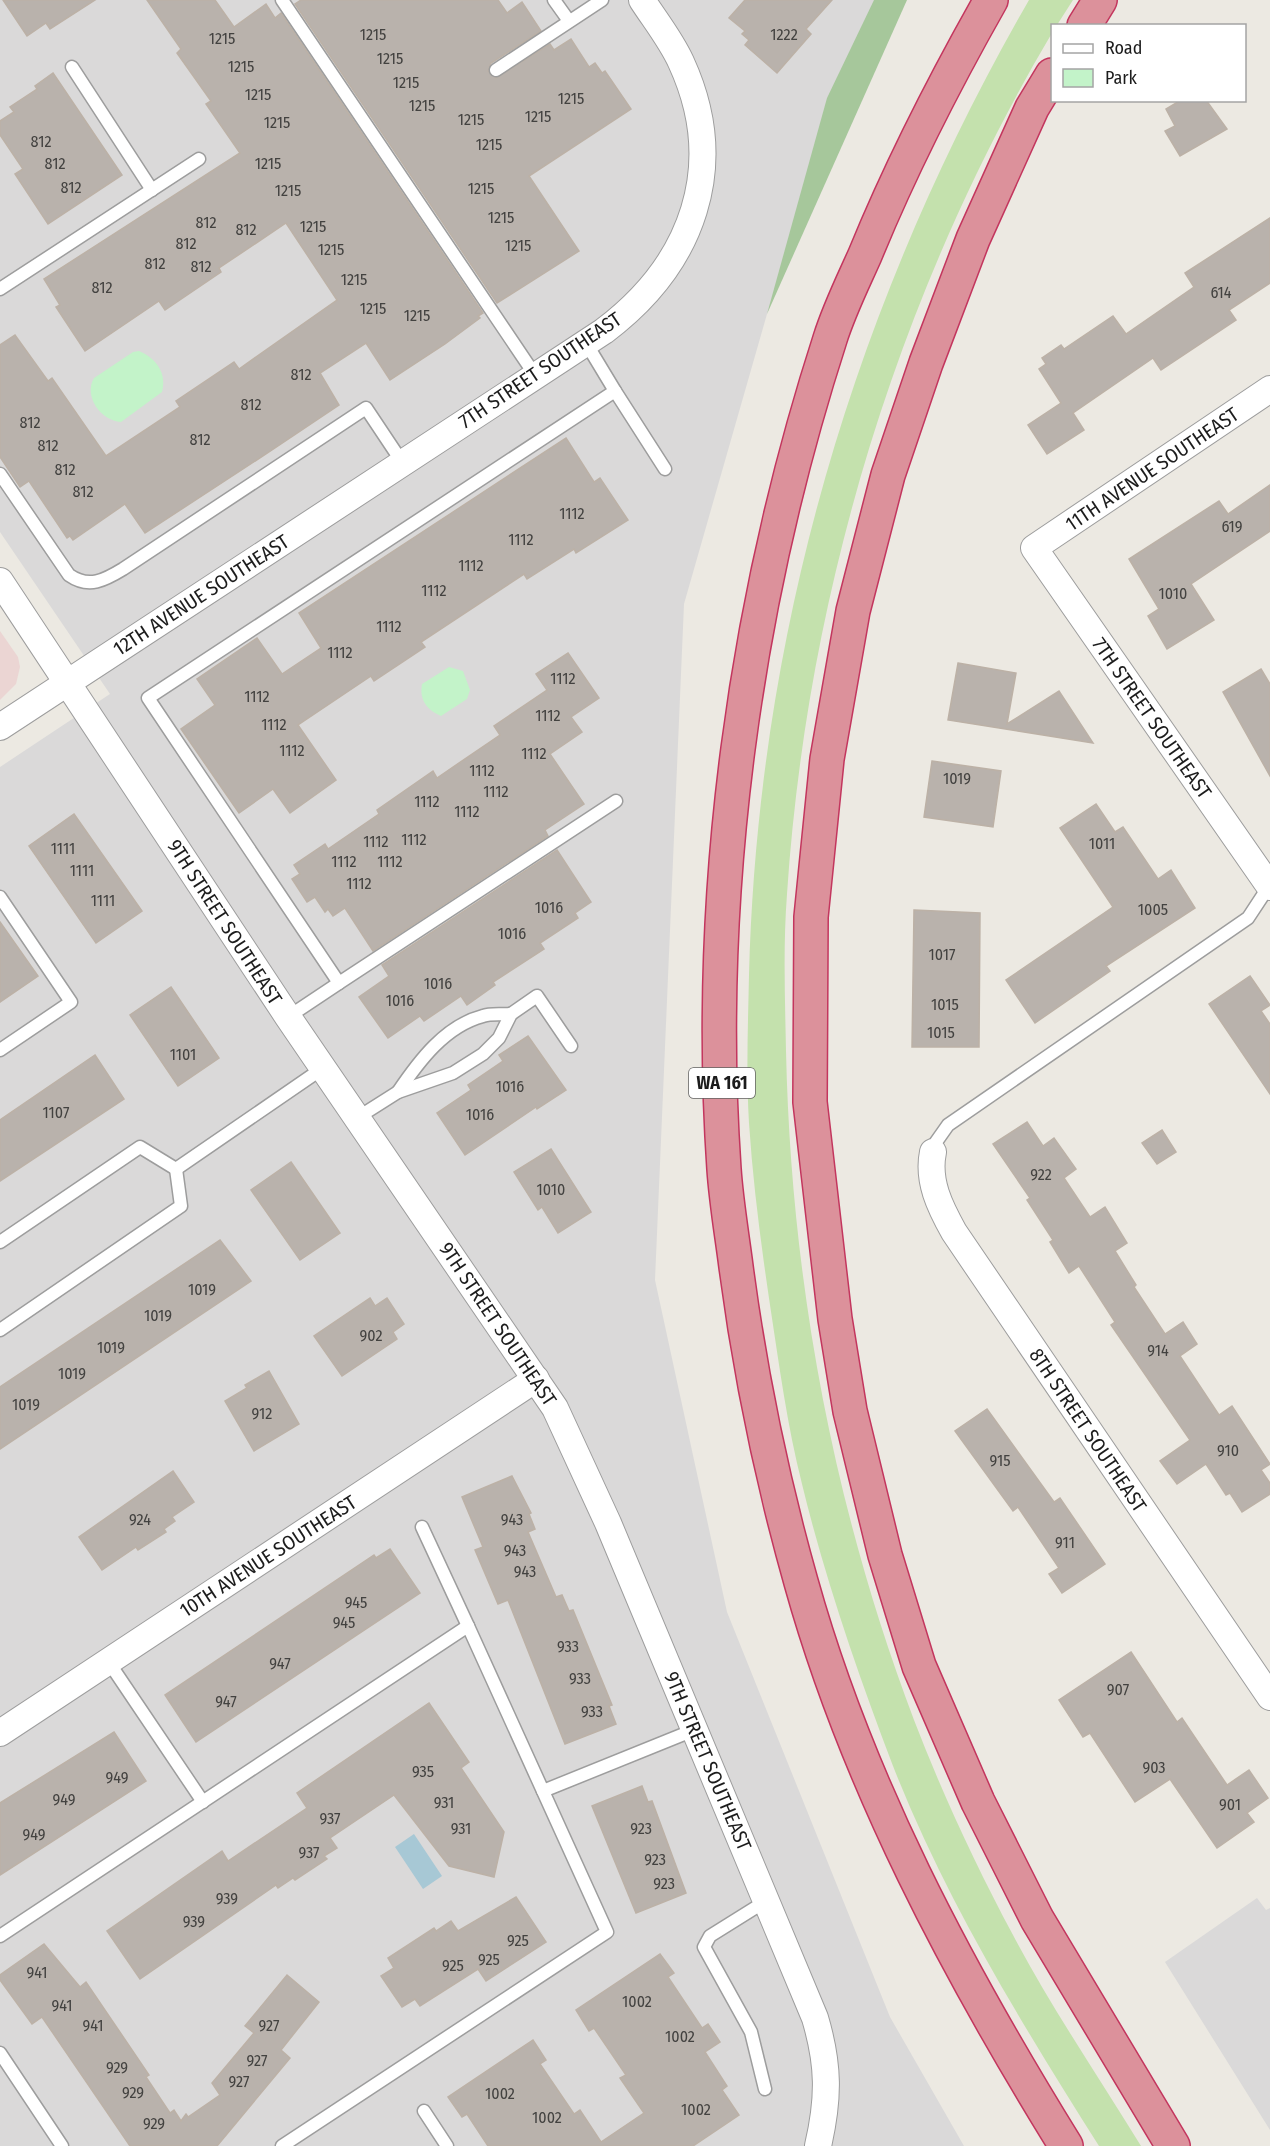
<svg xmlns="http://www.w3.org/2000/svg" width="1270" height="2146" font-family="'Fira Sans Condensed',sans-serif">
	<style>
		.residential { fill: #dad9d9 }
		.commercial { fill: #ebd5d3 }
		.grass { fill: #c4e1ad }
		.forest { fill: #a6c79b }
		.park { fill: #c3f3c9 }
		.water { fill: #a7c8d5 }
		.building { fill: #b9b2ac; stroke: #bcb1a6; stroke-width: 1.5 }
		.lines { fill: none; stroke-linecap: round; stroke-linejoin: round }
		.service-casing { stroke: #9d9d9d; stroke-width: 15 }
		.minor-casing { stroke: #9d9d9d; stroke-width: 28 }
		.motorway-casing { stroke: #c3365e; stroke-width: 36 }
		.service { stroke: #fff; stroke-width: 12 }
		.minor { stroke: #fff; stroke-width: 26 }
		.motorway { stroke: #dc919b; stroke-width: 33 }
		.labels { text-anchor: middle; stroke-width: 4.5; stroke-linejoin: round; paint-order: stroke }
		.number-label { font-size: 16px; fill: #434240 }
		.shield { fill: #fff; stroke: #606060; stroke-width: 1.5 }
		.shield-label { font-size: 18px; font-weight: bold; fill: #1c1c1c }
		.street-label { font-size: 20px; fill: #1c1c1c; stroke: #fff }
	</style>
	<rect width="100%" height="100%" fill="#ece9e2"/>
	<g class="residential">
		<polygon points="0,0 898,0 767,314 684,604 655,1280 727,1612 890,2017 964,2146 0,2146 0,767 110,694 0,532"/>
		<polygon points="1257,1898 1266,1910 1270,1908 1270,2130 1165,1962"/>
	</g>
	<polygon class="commercial" points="0,631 18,657 20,667 16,684 0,700"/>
	<path class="grass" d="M1029,0H1073L1057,25L1052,26V33C898,293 807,593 787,894C783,946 785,999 786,1051C791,1281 833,1506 914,1720C942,1793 976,1866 1013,1935C1051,2007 1098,2076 1141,2146H1099C1022,2024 946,1901 893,1766C858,1674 825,1579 802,1484C787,1425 779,1364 770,1305C761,1244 753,1184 749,1123C746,1074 748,1024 749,975C758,628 856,300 1029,0Z"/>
	<polygon class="forest" points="874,0 907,0 767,314 827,98"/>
	<g class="park">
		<path d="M139,351C156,358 167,373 162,392L121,422C101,421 83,396 94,378L133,352Z"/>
		<path d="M449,667L463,671L470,690L467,699L441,716C427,710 419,700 422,684Z"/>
	</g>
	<polygon class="water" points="414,1834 442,1876 423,1889 395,1847"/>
	<g class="building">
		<polygon points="3,0 95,0 50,29 46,23 27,36"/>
		<polygon points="147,0 215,0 234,27 266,4 275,18 281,13 483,313 478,316 480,318 445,344 390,380 366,343 320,373 339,405 272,450 145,533 125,504 73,540 70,536 67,538 29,481 20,487 0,457 0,345 15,335 48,381 52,378 106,456 180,407 176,401 234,362 239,369 337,300 286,223 219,268 221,272 165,310 159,301 85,351 56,307 60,305 44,279 240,153 206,104 211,101 177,53 181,49"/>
		<polygon points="301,0 498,0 507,13 522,2 541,31 491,63 488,71 496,78 550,44 554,50 571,39 589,67 595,63 602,73 605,71 631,109 529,176 579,251 497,303 295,4"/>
		<polygon points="745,0 832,0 806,29 811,34 777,73 745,45 749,40 742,34 745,31 729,18"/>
		<polygon points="53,73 122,175 48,224 15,174 23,169 0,135 0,121 14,112 10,107 37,89 35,86"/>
		<polygon points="1181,100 1206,100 1227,129 1180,156 1165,131 1175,126 1166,109"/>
		<polygon points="1270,218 1270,283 1229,310 1236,320 1161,370 1153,358 1073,413 1084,430 1047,454 1028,425 1061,403 1039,369 1046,364 1042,358 1061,345 1064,349 1113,316 1126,334 1194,287 1185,273"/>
		<polygon points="566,438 594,482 600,478 628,520 576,553 574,549 527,579 524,574 421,642 425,647 374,681 371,676 298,725 336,780 290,813 273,789 239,813 181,729 215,705 197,679 257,638 282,674 321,648 299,613"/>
		<polygon points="1270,485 1270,531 1191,584 1214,620 1167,649 1148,616 1159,609 1129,559 1219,501 1228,514"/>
		<polygon points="568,653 599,698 571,717 582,732 550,754 584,804 545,830 548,836 373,951 345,908 333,916 328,909 325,912 315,897 307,902 292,879 300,874 294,865 325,844 328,849 379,814 377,810 433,771 437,778 500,735 494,726 547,690 536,674"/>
		<polygon points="958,663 1016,673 1007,724 1059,691 1093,743 948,720"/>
		<polygon points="1261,669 1270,684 1270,776 1223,692"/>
		<polygon points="932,761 1001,771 993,827 924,817"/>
		<polygon points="1096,804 1115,832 1123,827 1158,879 1171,870 1195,908 1106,966 1110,971 1035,1023 1006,980 1113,907 1060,828"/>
		<polygon points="74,814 142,911 96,943 29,846"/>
		<polygon points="557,850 591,902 575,913 578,918 540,943 544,949 493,982 495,985 467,1005 461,996 424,1021 420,1016 388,1038 359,997 389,976 382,965"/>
		<polygon points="914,910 980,913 979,1047 912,1047"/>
		<polygon points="0,922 38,976 0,1002"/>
		<polygon points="1250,976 1270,1005 1261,1011 1270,1024 1270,1094 1209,1004"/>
		<polygon points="171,987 219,1058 178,1086 130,1015"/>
		<polygon points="528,1036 566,1090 537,1109 536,1107 465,1155 437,1113 471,1090 468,1085 503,1061 499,1055"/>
		<polygon points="95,1055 124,1099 0,1181 0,1120"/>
		<polygon points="1027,1122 1043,1146 1054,1138 1076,1169 1064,1178 1090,1217 1105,1207 1127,1243 1115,1251 1136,1285 1134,1287 1165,1334 1183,1322 1197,1344 1180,1356 1219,1415 1232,1406 1270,1464 1261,1470 1270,1483 1270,1494 1242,1512 1230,1493 1226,1495 1206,1464 1177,1484 1160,1461 1190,1440 1111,1325 1115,1322 1079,1266 1069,1273 1050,1242 1053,1240 1027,1200 1030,1198 993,1144"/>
		<polygon points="1162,1130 1176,1152 1157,1164 1142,1143"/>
		<polygon points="551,1149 591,1212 558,1233 542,1207 538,1210 514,1172"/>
		<polygon points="291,1162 340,1233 300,1260 251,1190"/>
		<polygon points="220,1240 251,1281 0,1449 0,1387"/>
		<polygon points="370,1298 375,1306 387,1298 404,1324 393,1332 397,1339 342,1376 314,1336"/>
		<polygon points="269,1371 299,1424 254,1451 225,1401 247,1388 245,1385"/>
		<polygon points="987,1409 1054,1502 1060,1498 1105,1564 1062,1593 1049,1574 1059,1568 1018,1507 1013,1511 955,1431"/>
		<polygon points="173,1471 194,1502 172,1517 175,1521 164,1529 166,1532 138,1550 136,1547 102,1570 79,1537"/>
		<polygon points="512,1476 531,1513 529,1514 535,1529 528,1532 556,1597 562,1595 569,1611 573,1610 612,1705 609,1706 616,1724 565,1744 508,1600 498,1604 475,1550 483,1547 462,1497"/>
		<polygon points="390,1549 420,1593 196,1742 165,1695 374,1555 376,1558"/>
		<polygon points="1131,1652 1177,1722 1182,1718 1227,1785 1249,1770 1268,1798 1247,1813 1254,1822 1217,1848 1170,1779 1135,1802 1090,1733 1083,1737 1059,1700"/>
		<polygon points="429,1703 469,1762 461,1768 504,1832 494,1877 449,1866 394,1795 330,1838 337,1848 324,1856 327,1859 295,1880 293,1878 278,1888 276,1885 140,1979 107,1931 222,1851 228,1861 307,1808 297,1793"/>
		<polygon points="114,1732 146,1781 0,1875 0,1803"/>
		<polygon points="642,1786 648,1802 652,1801 686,1893 636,1913 592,1806"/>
		<polygon points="516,1897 546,1942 486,1981 478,1969 420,2006 415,1999 402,2007 381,1976 394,1968 388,1958 434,1928 436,1931 451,1921 458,1931"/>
		<polygon points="44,1944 80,1987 86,1982 149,2075 146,2077 170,2113 174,2110 181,2121 186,2114 188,2117 220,2095 212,2083 254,2033 245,2026 287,1975 319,2002 281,2050 290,2058 217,2146 130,2146 42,2017 32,2024 0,1980 0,1975"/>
		<polygon points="660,1954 674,1973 668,1977 702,2028 708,2024 720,2042 705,2052 727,2086 722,2090 739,2115 693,2146 488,2146 467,2114 462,2117 448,2097 533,2040 546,2060 540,2064 574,2114 580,2110 601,2142 644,2113 620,2078 626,2075 594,2028 589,2031 576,2010"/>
	</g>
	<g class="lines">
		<defs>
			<g id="service">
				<polyline points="282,0 535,375"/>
				<polyline points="554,0 569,21"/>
				<polyline points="72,67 152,190"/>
				<polyline points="496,70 602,0"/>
				<polyline points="0,289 199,159"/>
				<polyline points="586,343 615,391"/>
				<path d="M0,474L69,575C89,589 105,580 123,569L366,408L402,462"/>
				<polyline points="616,801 339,983 148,698 615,391 665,469"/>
				<polyline points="0,897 71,1002 0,1050"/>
				<polyline points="288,1017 339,983"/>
				<path d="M398,1092C419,1061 445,1026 483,1016C491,1013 502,1015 511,1014"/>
				<polyline points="357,1118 398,1092 453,1073 483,1054 499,1038 511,1014 537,996 571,1046"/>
				<polyline points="933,1152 936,1142 948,1125 1248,918 1269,886"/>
				<polyline points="176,1169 323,1068"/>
				<polyline points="0,1242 140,1147 176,1169"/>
				<polyline points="0,1330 181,1206 176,1169"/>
				<polyline points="422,1527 468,1626"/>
				<polyline points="108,1661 203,1802"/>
				<polyline points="543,1791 694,1730"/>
				<polyline points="0,1936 468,1626 607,1932 282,2146"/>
				<polyline points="0,2053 62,2146"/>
				<polyline points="765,2089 751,2032 704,1947 710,1936 766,1901"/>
				<polyline points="424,2111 447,2146"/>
			</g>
			<g id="minor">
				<polyline points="1270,389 1034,548 1270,887"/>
				<path d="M0,581L288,1017L555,1408L608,1523L815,2018C829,2065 829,2098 818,2146"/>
				<path d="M0,727L604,331C693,264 729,166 681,62C671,40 655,20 642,0"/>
				<path d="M933,1152C927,1181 940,1207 954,1232L1270,1697"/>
				<polyline points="0,1733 536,1379"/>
			</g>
			<g id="motorway">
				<path d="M991,0C944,83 901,167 865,255C853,282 839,310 830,339C745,602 705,892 724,1169C726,1199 731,1229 735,1259C749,1368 771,1476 801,1582C857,1783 957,1970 1066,2146"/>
				<polyline points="1084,26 1100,0"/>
				<polyline points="1052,75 1032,108 973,239 926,363 888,475 853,611 827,759 811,917 810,1102 835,1319 850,1411 885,1555 919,1666 978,1802 1037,1919 1173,2146"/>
			</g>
		</defs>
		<use href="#service" class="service-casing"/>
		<use href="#minor" class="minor-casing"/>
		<use href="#motorway" class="motorway-casing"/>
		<use href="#service" class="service"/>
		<use href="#minor" class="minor"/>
		<use href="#motorway" class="motorway"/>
	</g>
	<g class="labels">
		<g class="number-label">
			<text x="373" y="40">1215</text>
			<text x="784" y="40">1222</text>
			<text x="222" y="44">1215</text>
			<text x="390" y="64">1215</text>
			<text x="241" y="72">1215</text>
			<text x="406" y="88">1215</text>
			<text x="258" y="100">1215</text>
			<text x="571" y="104">1215</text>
			<text x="422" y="111">1215</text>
			<text x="538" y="122">1215</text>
			<text x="471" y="125">1215</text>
			<text x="277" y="128">1215</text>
			<text x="41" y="147">812</text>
			<text x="489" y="150">1215</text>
			<text x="55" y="169">812</text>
			<text x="268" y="169">1215</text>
			<text x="71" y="193">812</text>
			<text x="481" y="194">1215</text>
			<text x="288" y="196">1215</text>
			<text x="501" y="223">1215</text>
			<text x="206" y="228">812</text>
			<text x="313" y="232">1215</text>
			<text x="246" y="235">812</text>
			<text x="186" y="249">812</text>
			<text x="518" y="251">1215</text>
			<text x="331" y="255">1215</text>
			<text x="155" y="269">812</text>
			<text x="201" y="272">812</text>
			<text x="354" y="285">1215</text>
			<text x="102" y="293">812</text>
			<text x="1221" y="298">614</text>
			<text x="373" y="314">1215</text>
			<text x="417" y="321">1215</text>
			<text x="301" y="380">812</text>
			<text x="251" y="410">812</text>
			<text x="30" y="428">812</text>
			<text x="200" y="445">812</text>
			<text x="48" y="451">812</text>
			<text x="65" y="475">812</text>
			<text x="83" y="497">812</text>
			<text x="572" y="519">1112</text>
			<text x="1232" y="532">619</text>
			<text x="521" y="545">1112</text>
			<text x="471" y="571">1112</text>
			<text x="434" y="596">1112</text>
			<text x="1173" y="599">1010</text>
			<text x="389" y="632">1112</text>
			<text x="340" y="658">1112</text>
			<text x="563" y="684">1112</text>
			<text x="257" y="702">1112</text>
			<text x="548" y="721">1112</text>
			<text x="274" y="730">1112</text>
			<text x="292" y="756">1112</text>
			<text x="534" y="759">1112</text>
			<text x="482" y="776">1112</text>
			<text x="957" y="784">1019</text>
			<text x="496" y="797">1112</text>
			<text x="427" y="807">1112</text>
			<text x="467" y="817">1112</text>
			<text x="414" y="845">1112</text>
			<text x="376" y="847">1112</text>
			<text x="1102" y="849">1011</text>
			<text x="63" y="854">1111</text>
			<text x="344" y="867">1112</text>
			<text x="390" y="867">1112</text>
			<text x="82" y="876">1111</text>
			<text x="359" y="889">1112</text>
			<text x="103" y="906">1111</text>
			<text x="549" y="913">1016</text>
			<text x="1153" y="915">1005</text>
			<text x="512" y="939">1016</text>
			<text x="942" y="960">1017</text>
			<text x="438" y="989">1016</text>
			<text x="400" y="1006">1016</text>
			<text x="945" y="1010">1015</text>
			<text x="941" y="1038">1015</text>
			<text x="183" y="1060">1101</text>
			<text x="510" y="1092">1016</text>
			<text x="56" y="1118">1107</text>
			<text x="480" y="1120">1016</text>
			<text x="1041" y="1180">922</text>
			<text x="551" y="1195">1010</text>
			<text x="202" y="1295">1019</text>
			<text x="158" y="1321">1019</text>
			<text x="371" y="1341">902</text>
			<text x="111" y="1353">1019</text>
			<text x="1158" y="1356">914</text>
			<text x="72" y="1379">1019</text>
			<text x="26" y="1410">1019</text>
			<text x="262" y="1419">912</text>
			<text x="1228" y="1456">910</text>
			<text x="1000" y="1466">915</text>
			<text x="140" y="1525">924</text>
			<text x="512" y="1525">943</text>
			<text x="1065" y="1548">911</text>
			<text x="515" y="1556">943</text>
			<text x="525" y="1577">943</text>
			<text x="356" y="1608">945</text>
			<text x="344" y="1628">945</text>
			<text x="568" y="1652">933</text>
			<text x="280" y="1669">947</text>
			<text x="580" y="1684">933</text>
			<text x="1118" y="1695">907</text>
			<text x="226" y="1707">947</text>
			<text x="592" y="1717">933</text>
			<text x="1154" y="1773">903</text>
			<text x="423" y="1777">935</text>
			<text x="117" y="1783">949</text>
			<text x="64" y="1805">949</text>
			<text x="444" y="1808">931</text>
			<text x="1230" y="1810">901</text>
			<text x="330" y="1824">937</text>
			<text x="461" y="1834">931</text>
			<text x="641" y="1834">923</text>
			<text x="34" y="1840">949</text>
			<text x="309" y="1858">937</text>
			<text x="655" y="1865">923</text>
			<text x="664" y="1889">923</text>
			<text x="227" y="1904">939</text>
			<text x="194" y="1927">939</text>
			<text x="518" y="1946">925</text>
			<text x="489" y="1965">925</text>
			<text x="453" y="1971">925</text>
			<text x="37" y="1978">941</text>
			<text x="637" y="2007">1002</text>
			<text x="62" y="2011">941</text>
			<text x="93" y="2031">941</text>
			<text x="269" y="2031">927</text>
			<text x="680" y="2042">1002</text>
			<text x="257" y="2066">927</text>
			<text x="117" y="2073">929</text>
			<text x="239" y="2087">927</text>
			<text x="133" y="2098">929</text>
			<text x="500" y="2099">1002</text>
			<text x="696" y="2115">1002</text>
			<text x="547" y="2123">1002</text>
			<text x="154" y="2129">929</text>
		</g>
		<rect class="shield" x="689" y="1068" width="66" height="30" rx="4.5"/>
		<g class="shield-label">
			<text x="722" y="1089">WA 161</text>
		</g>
		<g class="street-label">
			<text transform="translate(540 370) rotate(-34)" y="7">7TH STREET SOUTHEAST</text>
			<text transform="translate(1152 469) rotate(-34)" y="7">11TH AVENUE SOUTHEAST</text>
			<text transform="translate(201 595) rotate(-33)" y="7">12TH AVENUE SOUTHEAST</text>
			<text transform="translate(1152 718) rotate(55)" y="7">7TH STREET SOUTHEAST</text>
			<text transform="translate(225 922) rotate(57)" y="7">9TH STREET SOUTHEAST</text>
			<text transform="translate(498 1324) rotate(56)" y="7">9TH STREET SOUTHEAST</text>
			<text transform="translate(1088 1430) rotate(56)" y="7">8TH STREET SOUTHEAST</text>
			<text transform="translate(268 1556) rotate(-33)" y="7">10TH AVENUE SOUTHEAST</text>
			<text transform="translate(708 1761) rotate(67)" y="7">9TH STREET SOUTHEAST</text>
		</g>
	</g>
	<rect x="1051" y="24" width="195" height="78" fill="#ffffff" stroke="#a4a4a4" stroke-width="1.5"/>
	<rect x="1063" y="44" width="30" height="9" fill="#ffffff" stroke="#a4a4a4" stroke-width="1.5"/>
	<text x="1105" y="54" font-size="18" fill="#1c1c1c">Road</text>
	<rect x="1063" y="69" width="30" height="18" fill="#c3f3c9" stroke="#a4a4a4" stroke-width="1.5"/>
	<text x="1105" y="84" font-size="18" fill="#1c1c1c">Park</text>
</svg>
